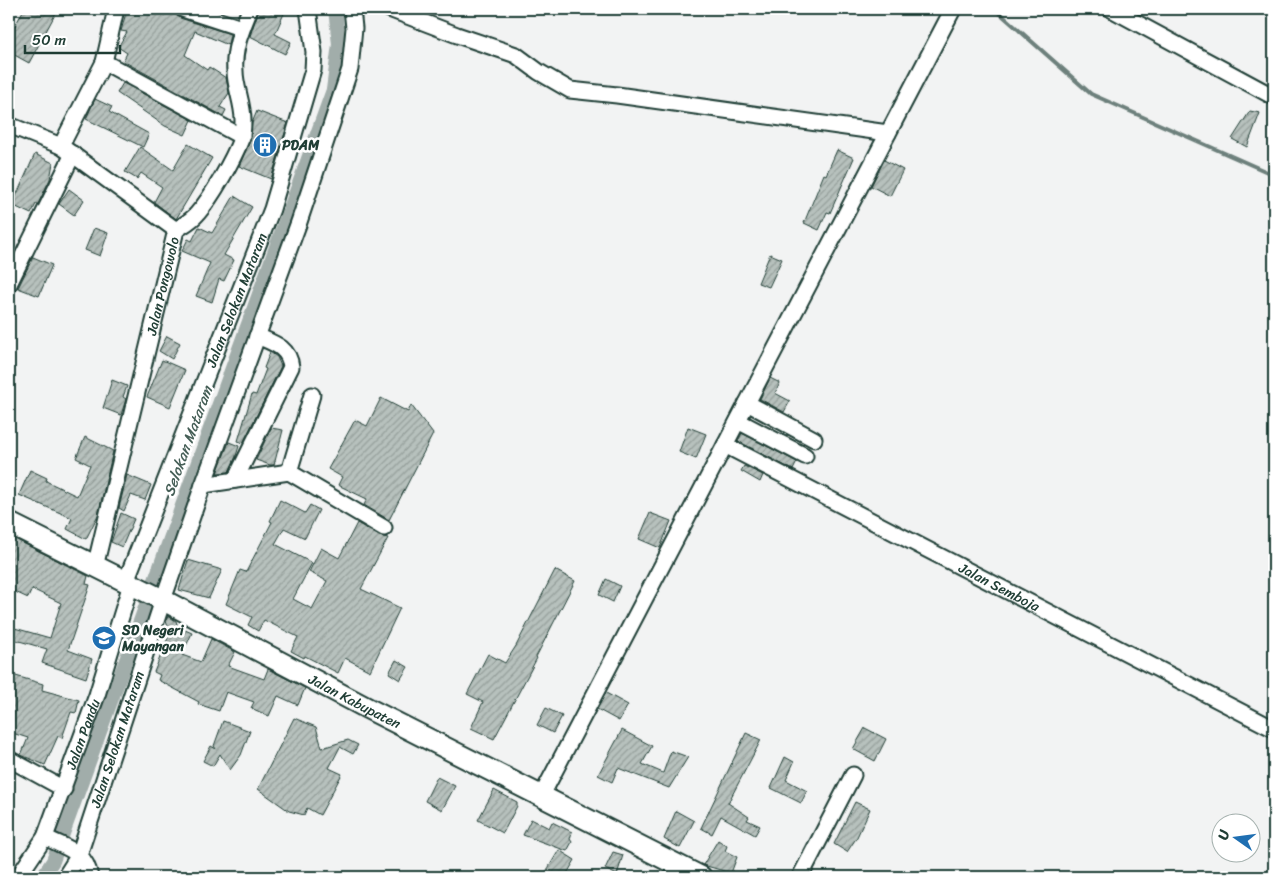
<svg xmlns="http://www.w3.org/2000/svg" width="1283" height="886" font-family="Sriracha,sans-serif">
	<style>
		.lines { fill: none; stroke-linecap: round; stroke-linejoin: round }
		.stream { stroke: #6d807b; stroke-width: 4 }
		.canal { stroke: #a1adaa; stroke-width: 14 }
		.building { fill: url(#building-hatch); stroke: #1f3d34 }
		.minor-casing { stroke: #1f3d34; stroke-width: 19 }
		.major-casing { stroke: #1f3d34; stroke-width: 24 }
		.minor { stroke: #fff; stroke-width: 15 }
		.major { stroke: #fff; stroke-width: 20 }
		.labels { text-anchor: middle; stroke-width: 5; stroke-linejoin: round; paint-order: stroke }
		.poi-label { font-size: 14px; font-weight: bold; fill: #1f3d34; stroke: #fff; text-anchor: start }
		.street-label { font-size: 14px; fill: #1f3d34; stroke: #fff }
		.water-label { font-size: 15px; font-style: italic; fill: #465f57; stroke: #fff }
	</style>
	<defs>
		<pattern id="building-hatch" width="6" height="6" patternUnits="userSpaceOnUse" patternTransform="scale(1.25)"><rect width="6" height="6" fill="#b7c1bd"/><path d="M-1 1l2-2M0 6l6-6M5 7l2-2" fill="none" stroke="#949e9a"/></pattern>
	</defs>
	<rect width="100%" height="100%" fill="#f2f3f3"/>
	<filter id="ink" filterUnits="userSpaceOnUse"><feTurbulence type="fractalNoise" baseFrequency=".02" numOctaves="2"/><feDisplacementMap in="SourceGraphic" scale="10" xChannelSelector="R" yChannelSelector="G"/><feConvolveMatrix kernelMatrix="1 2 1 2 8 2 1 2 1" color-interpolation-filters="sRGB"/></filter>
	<g filter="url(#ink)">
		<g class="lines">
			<polyline class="stream" points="995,9 1091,94 1274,175"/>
			<polyline class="canal" points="42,877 53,861 333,90 339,44 335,9"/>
		</g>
		<g class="building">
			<polygon points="24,9 58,9 29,63 9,52 9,37"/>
			<polygon points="127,9 174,9 176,15 180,18 230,34 228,45 195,31 185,55 207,70 209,67 226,78 229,93 220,107 226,110 223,116 123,61 127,53 118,47 127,32 121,31"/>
			<polygon points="259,9 286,9 275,34 291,42 285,54 250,36"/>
			<polygon points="123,83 192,120 185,135 165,126 117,93"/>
			<polygon points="95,99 112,107 109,112 149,134 143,147 86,119"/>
			<polygon points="257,111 288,123 271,179 239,166 250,141 252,123"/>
			<polygon points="1250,111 1260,113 1247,147 1232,139"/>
			<polygon points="188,144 212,158 176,219 154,202 162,187 141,173 137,179 125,172 140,147 173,170"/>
			<polygon points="837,150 854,158 830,213 827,212 819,230 804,223 824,174 826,175"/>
			<polygon points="35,154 53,163 50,179 38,204 36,204 31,214 12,205"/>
			<polygon points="884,160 903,170 890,196 871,186"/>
			<polygon points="69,189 84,200 74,215 59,204"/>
			<polygon points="234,196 252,207 224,255 234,260 224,281 219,279 212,302 196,296 210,263 182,251 188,239 192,241 199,227 212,233"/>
			<polygon points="94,228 108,233 100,256 85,250"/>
			<polygon points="770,254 782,259 769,287 758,283"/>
			<polygon points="33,257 52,265 39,296 18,288"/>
			<polygon points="167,336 180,343 172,359 159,351"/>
			<polygon points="270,352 277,357 281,366 243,443 238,441 252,394 256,395 266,369 264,368"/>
			<polygon points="162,360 185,370 170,407 147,397"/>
			<polygon points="770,378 780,383 775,393 790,401 784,412 760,399"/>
			<polygon points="112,380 127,386 123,397 126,399 121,415 103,408"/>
			<polygon points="381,398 408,412 411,405 433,434 389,520 364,505 367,499 338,485 342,477 328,469 355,420 367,426"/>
			<polygon points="688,427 706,434 696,459 679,452"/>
			<polygon points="271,428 283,430 274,465 270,465 256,460"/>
			<polygon points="742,433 797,462 793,470 738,441"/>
			<polygon points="85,437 113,451 98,515 86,539 67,529 72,518 19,495 30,470 47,478 46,481 77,496 90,465 76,458"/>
			<polygon points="229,442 239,446 236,456 229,472 217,473"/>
			<polygon points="744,466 763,475 760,482 741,471"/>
			<polygon points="127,475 151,485 145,500 131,495 124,511 119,508"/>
			<polygon points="280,500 305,513 310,505 319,510 305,538 284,528 275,544 312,563 293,599 312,609 327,581 309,572 321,548 339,558 357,523 379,536 388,538 361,589 400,608 370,671 345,658 338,673 305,656 304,658 291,651 298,637 264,620 258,631 248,625 252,617 226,604 240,570 246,572 272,522 270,521"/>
			<polygon points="121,513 134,519 122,547 111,542"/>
			<polygon points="650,513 671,521 660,548 639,539"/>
			<polygon points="9,536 88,576 86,584 90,585 68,650 92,659 86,678 42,663 47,649 9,638 11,627 50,638 61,603 32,589 28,598 9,589"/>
			<polygon points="188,560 222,570 209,598 179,590"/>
			<polygon points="555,570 575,581 536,657 537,658 494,739 471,728 483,702 467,694 488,654 505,663 516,646"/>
			<polygon points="606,579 620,586 613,602 599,595"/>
			<polygon points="168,616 176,621 178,627 192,633 182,655 201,662 211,639 235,652 228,666 264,679 268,669 305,688 298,705 278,696 269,716 251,708 254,702 226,692 219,711 198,704 199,702 158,680 160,675 154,672 170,633 166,621"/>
			<polygon points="396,660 408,667 400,680 389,673"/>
			<polygon points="9,674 43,684 42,690 79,700 76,713 71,712 62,738 58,736 45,765 21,755 28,738 9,732"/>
			<polygon points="606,693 628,705 619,721 597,709"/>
			<polygon points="546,708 562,716 553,733 537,725"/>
			<polygon points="294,718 316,727 322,748 348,740 358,745 353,754 340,747 329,768 342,774 320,815 307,808 304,815 289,811 258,789"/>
			<polygon points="223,721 250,731 241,755 230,770 220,754 213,766 203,761 211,746 216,749 214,746"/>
			<polygon points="865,728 886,739 875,761 853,749"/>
			<polygon points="622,730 652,746 642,764 663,773 671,751 688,757 669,788 618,768 612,782 598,775"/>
			<polygon points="746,733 761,740 728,803 749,817 747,820 760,826 755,835 721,816 712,834 701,828"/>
			<polygon points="785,757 794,762 786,780 807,791 801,803 771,788"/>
			<polygon points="437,777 455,786 442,810 425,801"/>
			<polygon points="494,790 517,802 517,806 503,833 478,820"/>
			<polygon points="855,802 870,809 857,837 847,852 834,844"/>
			<polygon points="676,811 694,821 680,848 664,839"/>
			<polygon points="531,819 549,828 552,822 572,832 570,839 572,842 567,851 523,835"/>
			<polygon points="718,840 727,846 725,851 737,857 731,873 703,865"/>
			<polygon points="559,850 575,860 565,877 543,877"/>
			<polygon points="613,852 623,855 617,875 605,869"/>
		</g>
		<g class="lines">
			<defs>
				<g id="minor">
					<polyline points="183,9 241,28"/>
					<polyline points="389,9 457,35 516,55 539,72 570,90 617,95 888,133"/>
					<polyline points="1111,9 1274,97"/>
					<polyline points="104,62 242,137"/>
					<polyline points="9,125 61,146"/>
					<path d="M176,230C183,225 191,221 197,214C212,197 233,160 241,139C243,133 243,125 243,120C243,103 235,87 235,71C233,49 242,29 250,9"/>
					<polyline points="9,284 73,154"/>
					<polyline points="747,403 814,439"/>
					<polyline points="738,421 805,456"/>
					<path id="s1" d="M725,445L1274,729"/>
					<polyline points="289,472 312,395"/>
					<path d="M235,480L291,367C289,347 273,343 257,336"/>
					<polyline points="203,485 289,472 384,528"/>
					<path id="s2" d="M95,567L176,230L61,146L104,62L116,9"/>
					<path id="s3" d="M126,581L272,209L313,70L314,52L308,9"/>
					<polyline points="9,759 64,789"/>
					<polyline points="542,795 953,9"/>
					<path d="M45,837C67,849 85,850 90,877"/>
					<path id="s4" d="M18,877L45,837L97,695L131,584"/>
					<path id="s5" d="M65,877L79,855L163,600L203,485L299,222L350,69L354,28L352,9"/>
					<polyline points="800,877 853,775"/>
				</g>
				<g id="major">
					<path id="s6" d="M9,523L163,600L367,708L701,877"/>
				</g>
			</defs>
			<use href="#minor" class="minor-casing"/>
			<use href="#major" class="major-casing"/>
			<use href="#minor" class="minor"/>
			<use href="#major" class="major"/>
		</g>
	</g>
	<defs>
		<symbol id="building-disc" viewBox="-11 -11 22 22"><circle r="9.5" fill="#1f6fb2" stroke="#fff"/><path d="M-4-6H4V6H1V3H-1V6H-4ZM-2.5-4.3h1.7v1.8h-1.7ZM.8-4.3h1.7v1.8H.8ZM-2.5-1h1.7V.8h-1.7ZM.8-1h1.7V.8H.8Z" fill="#fff"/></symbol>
		<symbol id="school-disc" viewBox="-11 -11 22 22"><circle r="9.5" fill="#1f6fb2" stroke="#fff"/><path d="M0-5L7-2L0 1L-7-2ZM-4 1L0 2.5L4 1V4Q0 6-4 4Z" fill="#fff"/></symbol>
	</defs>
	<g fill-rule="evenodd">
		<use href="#building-disc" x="251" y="131" width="28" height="28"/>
		<use href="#school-disc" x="90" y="624" width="28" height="28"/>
	</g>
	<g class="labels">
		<g class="poi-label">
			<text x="282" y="150">PDAM</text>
			<text x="122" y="635">SD Negeri<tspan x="122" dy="16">Mayangan</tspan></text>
		</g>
		<g class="street-label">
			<text dy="5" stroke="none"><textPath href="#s2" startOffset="289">Jalan Pongowolo</textPath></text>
			<text dy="5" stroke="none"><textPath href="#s3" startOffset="302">Jalan Selokan Mataram</textPath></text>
			<text dy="5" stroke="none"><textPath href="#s1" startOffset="309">Jalan Semboja</textPath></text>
			<text dy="5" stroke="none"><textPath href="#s6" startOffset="389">Jalan Kabupaten</textPath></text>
			<text dy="5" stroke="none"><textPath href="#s4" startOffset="158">Jalan Pandu</textPath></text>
			<text dy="5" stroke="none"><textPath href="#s5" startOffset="148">Jalan Selokan Mataram</textPath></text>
		</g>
		<g class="water-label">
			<text transform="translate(188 441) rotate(-70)" y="5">Selokan Mataram</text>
		</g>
	</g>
	<rect width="1283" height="886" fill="none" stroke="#fff" stroke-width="30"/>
	<rect x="15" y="15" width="1253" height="856" fill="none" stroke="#1f3d34" stroke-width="2" filter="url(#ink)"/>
	<g transform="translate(1236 838) rotate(284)"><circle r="24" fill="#ffffff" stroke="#a5b1ae"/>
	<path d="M0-4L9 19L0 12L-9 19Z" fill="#1f6fb2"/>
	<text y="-8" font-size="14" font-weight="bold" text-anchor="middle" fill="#1f3d34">U</text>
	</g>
	<path d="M25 45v8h95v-8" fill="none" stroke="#1f3d34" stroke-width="2.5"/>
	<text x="32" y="45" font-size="15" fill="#1f3d34" stroke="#ffffff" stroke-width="4" paint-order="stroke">50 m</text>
</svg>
